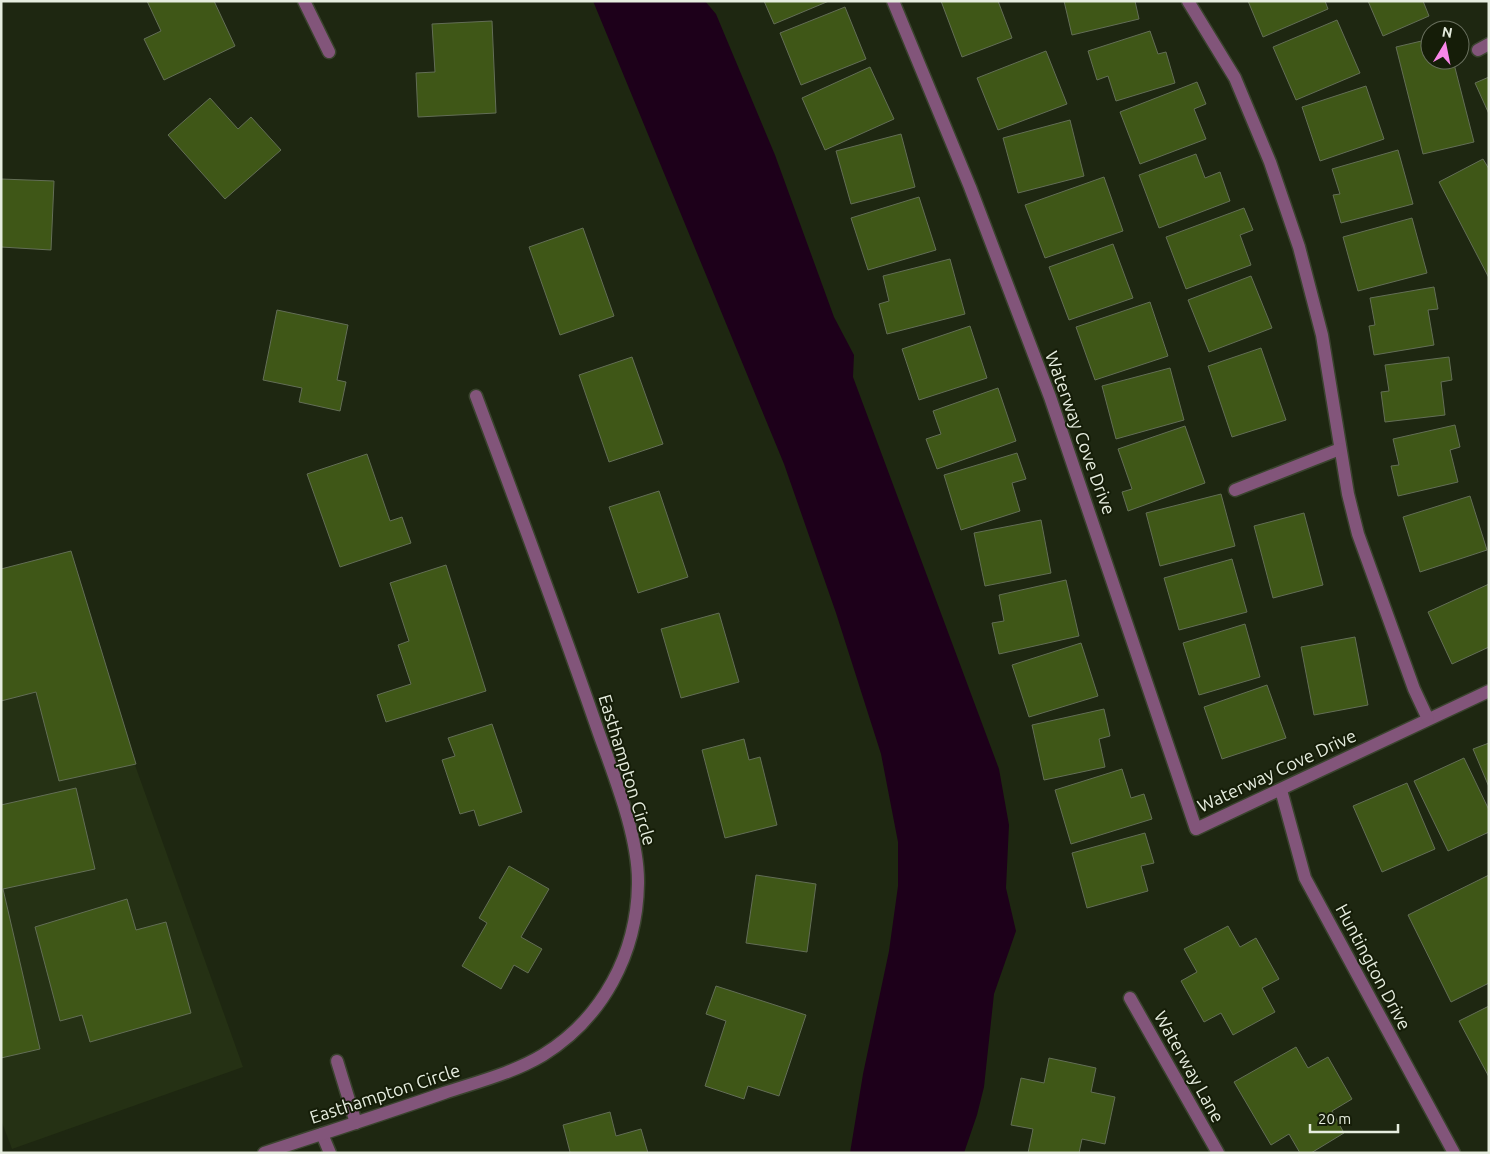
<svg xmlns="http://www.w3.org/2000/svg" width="1490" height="1154" font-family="Ubuntu,sans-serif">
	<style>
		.built { fill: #253114 }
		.water { fill: #1d001a }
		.building { fill: #3f5717; stroke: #636e56 }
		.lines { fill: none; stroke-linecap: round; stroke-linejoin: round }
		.minor-casing { stroke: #3a432e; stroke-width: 15 }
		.minor { stroke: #82557a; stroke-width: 12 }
		.labels { text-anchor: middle; stroke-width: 4; stroke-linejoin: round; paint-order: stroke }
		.street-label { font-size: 18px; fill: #e6eddf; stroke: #151d08 }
	</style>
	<rect width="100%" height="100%" fill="#1e2711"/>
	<polygon class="built" points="67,575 243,1067 12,1149 1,1120 1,599"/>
	<polygon class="water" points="593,1 705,1 716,14 775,155 834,317 854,355 853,377 999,769 1009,825 1006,888 1016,931 994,994 984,1087 977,1115 964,1153 850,1153 863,1074 889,951 898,886 898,842 881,754 836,613 784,464"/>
	<g class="building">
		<polygon points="147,1 214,1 235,46 164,80 144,39 161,31"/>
		<polygon points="764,1 829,1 774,24"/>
		<polygon points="941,1 998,1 1012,38 962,57"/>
		<polygon points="1064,1 1135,1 1139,19 1072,35"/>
		<polygon points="1248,1 1325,1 1328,9 1263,37"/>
		<polygon points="1368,1 1423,1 1429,16 1383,36"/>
		<polygon points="845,7 866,59 801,85 780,33"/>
		<polygon points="1337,20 1360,73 1296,100 1273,47"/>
		<polygon points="492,21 496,113 418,117 416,73 435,72 432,24"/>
		<polygon points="1150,31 1158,54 1166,52 1175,83 1116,101 1108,76 1097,80 1088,51"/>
		<polygon points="1430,39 1430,60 1453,60 1474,142 1423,154 1396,47"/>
		<polygon points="1046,51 1067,104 998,130 977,78"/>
		<polygon points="870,67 894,119 825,150 802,98"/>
		<polygon points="1489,77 1489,114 1475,83"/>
		<polygon points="1197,82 1206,104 1194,109 1206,139 1140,164 1120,112"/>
		<polygon points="1366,86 1384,139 1320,161 1302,107"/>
		<polygon points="210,98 238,129 251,117 281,150 225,199 168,135"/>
		<polygon points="1070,120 1084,176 1018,193 1003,138"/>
		<polygon points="901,134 915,187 851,204 836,151"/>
		<polygon points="1398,150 1413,204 1341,223 1333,195 1340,194 1332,169"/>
		<polygon points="1196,154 1205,178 1220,172 1230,201 1159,228 1139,175"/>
		<polygon points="1483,159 1489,169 1489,278 1439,182"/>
		<polygon points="1104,177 1123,231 1045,258 1025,205"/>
		<polygon points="1,179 54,181 51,250 1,247"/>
		<polygon points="919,197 936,250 868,270 851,218"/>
		<polygon points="1244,208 1253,230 1240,235 1251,265 1186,289 1166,237"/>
		<polygon points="1412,218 1427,273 1358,291 1343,237"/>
		<polygon points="583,228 614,316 560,335 529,247"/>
		<polygon points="1113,244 1133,298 1069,320 1049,267"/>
		<polygon points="950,259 965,314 887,334 879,304 889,301 883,276"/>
		<polygon points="1251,276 1272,328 1209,352 1188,300"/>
		<polygon points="1434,287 1438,309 1428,310 1434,345 1374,355 1369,326 1375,325 1370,298"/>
		<polygon points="1150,302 1168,356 1095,380 1076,327"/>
		<polygon points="277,310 348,325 337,380 346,382 340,411 299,402 302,388 263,380"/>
		<polygon points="970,326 987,378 919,400 902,349"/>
		<polygon points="1261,348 1286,420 1232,437 1208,366"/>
		<polygon points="632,357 663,444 609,462 579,375"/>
		<polygon points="1449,357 1452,380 1441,382 1445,415 1385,422 1381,392 1389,391 1385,365"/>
		<polygon points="1170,368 1184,420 1116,439 1102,386"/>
		<polygon points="998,388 1016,441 937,469 926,439 941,434 933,411"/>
		<polygon points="1455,425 1460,447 1450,450 1458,482 1398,496 1391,466 1399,465 1393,439"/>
		<polygon points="1185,426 1205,483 1128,511 1122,492 1132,489 1118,449"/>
		<polygon points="1017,453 1026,479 1012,483 1020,511 961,530 944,475"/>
		<polygon points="367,454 390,521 402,517 411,543 340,567 307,474"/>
		<polygon points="659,491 688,577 638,593 609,507"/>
		<polygon points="1221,494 1235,546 1160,566 1146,513"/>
		<polygon points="1470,496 1487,550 1420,572 1403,517"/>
		<polygon points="1304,513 1323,585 1273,598 1254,526"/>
		<polygon points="1041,520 1051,573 985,586 974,533"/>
		<polygon points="71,551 136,764 59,781 36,692 1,701 1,569"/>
		<polygon points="1232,559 1247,612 1179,630 1164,578"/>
		<polygon points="446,565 486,691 386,722 377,695 411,684 398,645 409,641 390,583"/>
		<polygon points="1066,580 1079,636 999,654 992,623 1004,621 999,595"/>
		<polygon points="1489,584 1489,647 1452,664 1428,612"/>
		<polygon points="719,613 739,682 681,698 661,629"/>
		<polygon points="1245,624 1260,677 1199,695 1183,643"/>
		<polygon points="1355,637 1368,705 1314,715 1301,647"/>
		<polygon points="1081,643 1098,696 1029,717 1012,665"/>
		<polygon points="1267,685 1286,738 1222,759 1204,707"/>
		<polygon points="1104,709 1110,736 1099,739 1105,767 1044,780 1032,725"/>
		<polygon points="492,724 522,812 479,826 474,810 460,814 442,760 455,756 448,738"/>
		<polygon points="744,739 749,760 760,757 777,825 725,838 702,750"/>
		<polygon points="1489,743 1489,787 1473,749"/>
		<polygon points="1464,758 1489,810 1489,832 1448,851 1414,781"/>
		<polygon points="1122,769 1131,798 1144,794 1152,819 1071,844 1055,790"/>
		<polygon points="1407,783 1435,849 1382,872 1353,806"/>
		<polygon points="76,788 95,869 3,889 40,1049 1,1058 1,805"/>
		<polygon points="1145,833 1154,863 1141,866 1148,891 1087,908 1072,853"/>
		<polygon points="509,866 549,889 521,937 542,949 528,973 514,965 501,989 462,966 487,923 479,918"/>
		<polygon points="756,875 816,884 807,952 746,943"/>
		<polygon points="1489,875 1489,983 1451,1002 1408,915"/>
		<polygon points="127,899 136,930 166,922 191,1013 90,1042 82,1015 60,1021 35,927"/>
		<polygon points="1228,926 1240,947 1256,938 1279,979 1262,988 1275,1012 1233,1035 1221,1013 1204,1022 1181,981 1197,972 1184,949"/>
		<polygon points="716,986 806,1015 779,1096 748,1086 744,1099 705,1086 726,1021 706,1014"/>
		<polygon points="1489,1006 1489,1077 1459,1021"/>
		<polygon points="1296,1047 1308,1068 1328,1057 1352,1099 1332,1111 1344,1133 1311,1153 1300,1153 1289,1134 1271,1145 1234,1082"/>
		<polygon points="1049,1058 1096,1068 1091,1092 1115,1097 1105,1144 1082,1139 1079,1153 1028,1153 1033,1129 1011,1125 1021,1078 1044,1083"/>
		<polygon points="610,1112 616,1136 641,1129 648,1153 568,1153 570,1152 563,1125"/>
	</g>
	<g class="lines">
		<defs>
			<g id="minor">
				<polyline points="304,1 329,52"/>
				<polyline points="893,1 970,187 1050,397 1196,829 1489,691"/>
				<polyline points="1188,1 1235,78 1270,162 1299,247 1322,335 1348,494 1358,534 1414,689 1428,719"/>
				<polyline points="1478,50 1489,44"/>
				<polyline points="1235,490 1340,449"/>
				<polyline points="1281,790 1305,878 1454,1153"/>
				<polyline points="1130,998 1218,1153"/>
				<polyline points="337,1061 356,1123"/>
				<polyline points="322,1134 330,1153"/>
				<path d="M264,1153C324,1133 384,1114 444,1093C477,1082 513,1073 543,1055C603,1018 637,953 638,884C639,834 611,769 595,722C557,613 517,505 476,396"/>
			</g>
		</defs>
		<use href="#minor" class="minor-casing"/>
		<use href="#minor" class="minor"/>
	</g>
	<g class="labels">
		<g class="street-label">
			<text transform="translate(1080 433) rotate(70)" y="6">Waterway Cove Drive</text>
			<text transform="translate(627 770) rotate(73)" y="6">Easthampton Circle</text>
			<text transform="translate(1277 771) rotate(-25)" y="6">Waterway Cove Drive</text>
			<text transform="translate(1373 967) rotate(62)" y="6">Huntington Drive</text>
			<text transform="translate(1189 1067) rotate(61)" y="6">Waterway Lane</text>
			<text transform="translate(385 1094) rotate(-18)" y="6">Easthampton Circle</text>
		</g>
	</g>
	<rect width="1490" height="1154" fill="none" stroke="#e6eddf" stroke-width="5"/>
	<g transform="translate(1445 45) rotate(10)"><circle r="24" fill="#151d08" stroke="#69705e"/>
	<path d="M0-4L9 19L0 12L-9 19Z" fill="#f987e9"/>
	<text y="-8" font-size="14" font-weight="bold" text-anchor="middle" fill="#e6eddf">N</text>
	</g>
	<path d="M1310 1124v8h88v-8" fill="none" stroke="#e6eddf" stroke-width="2.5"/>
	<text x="1318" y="1124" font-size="15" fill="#e6eddf" stroke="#151d08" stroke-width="4" paint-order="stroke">20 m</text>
</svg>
